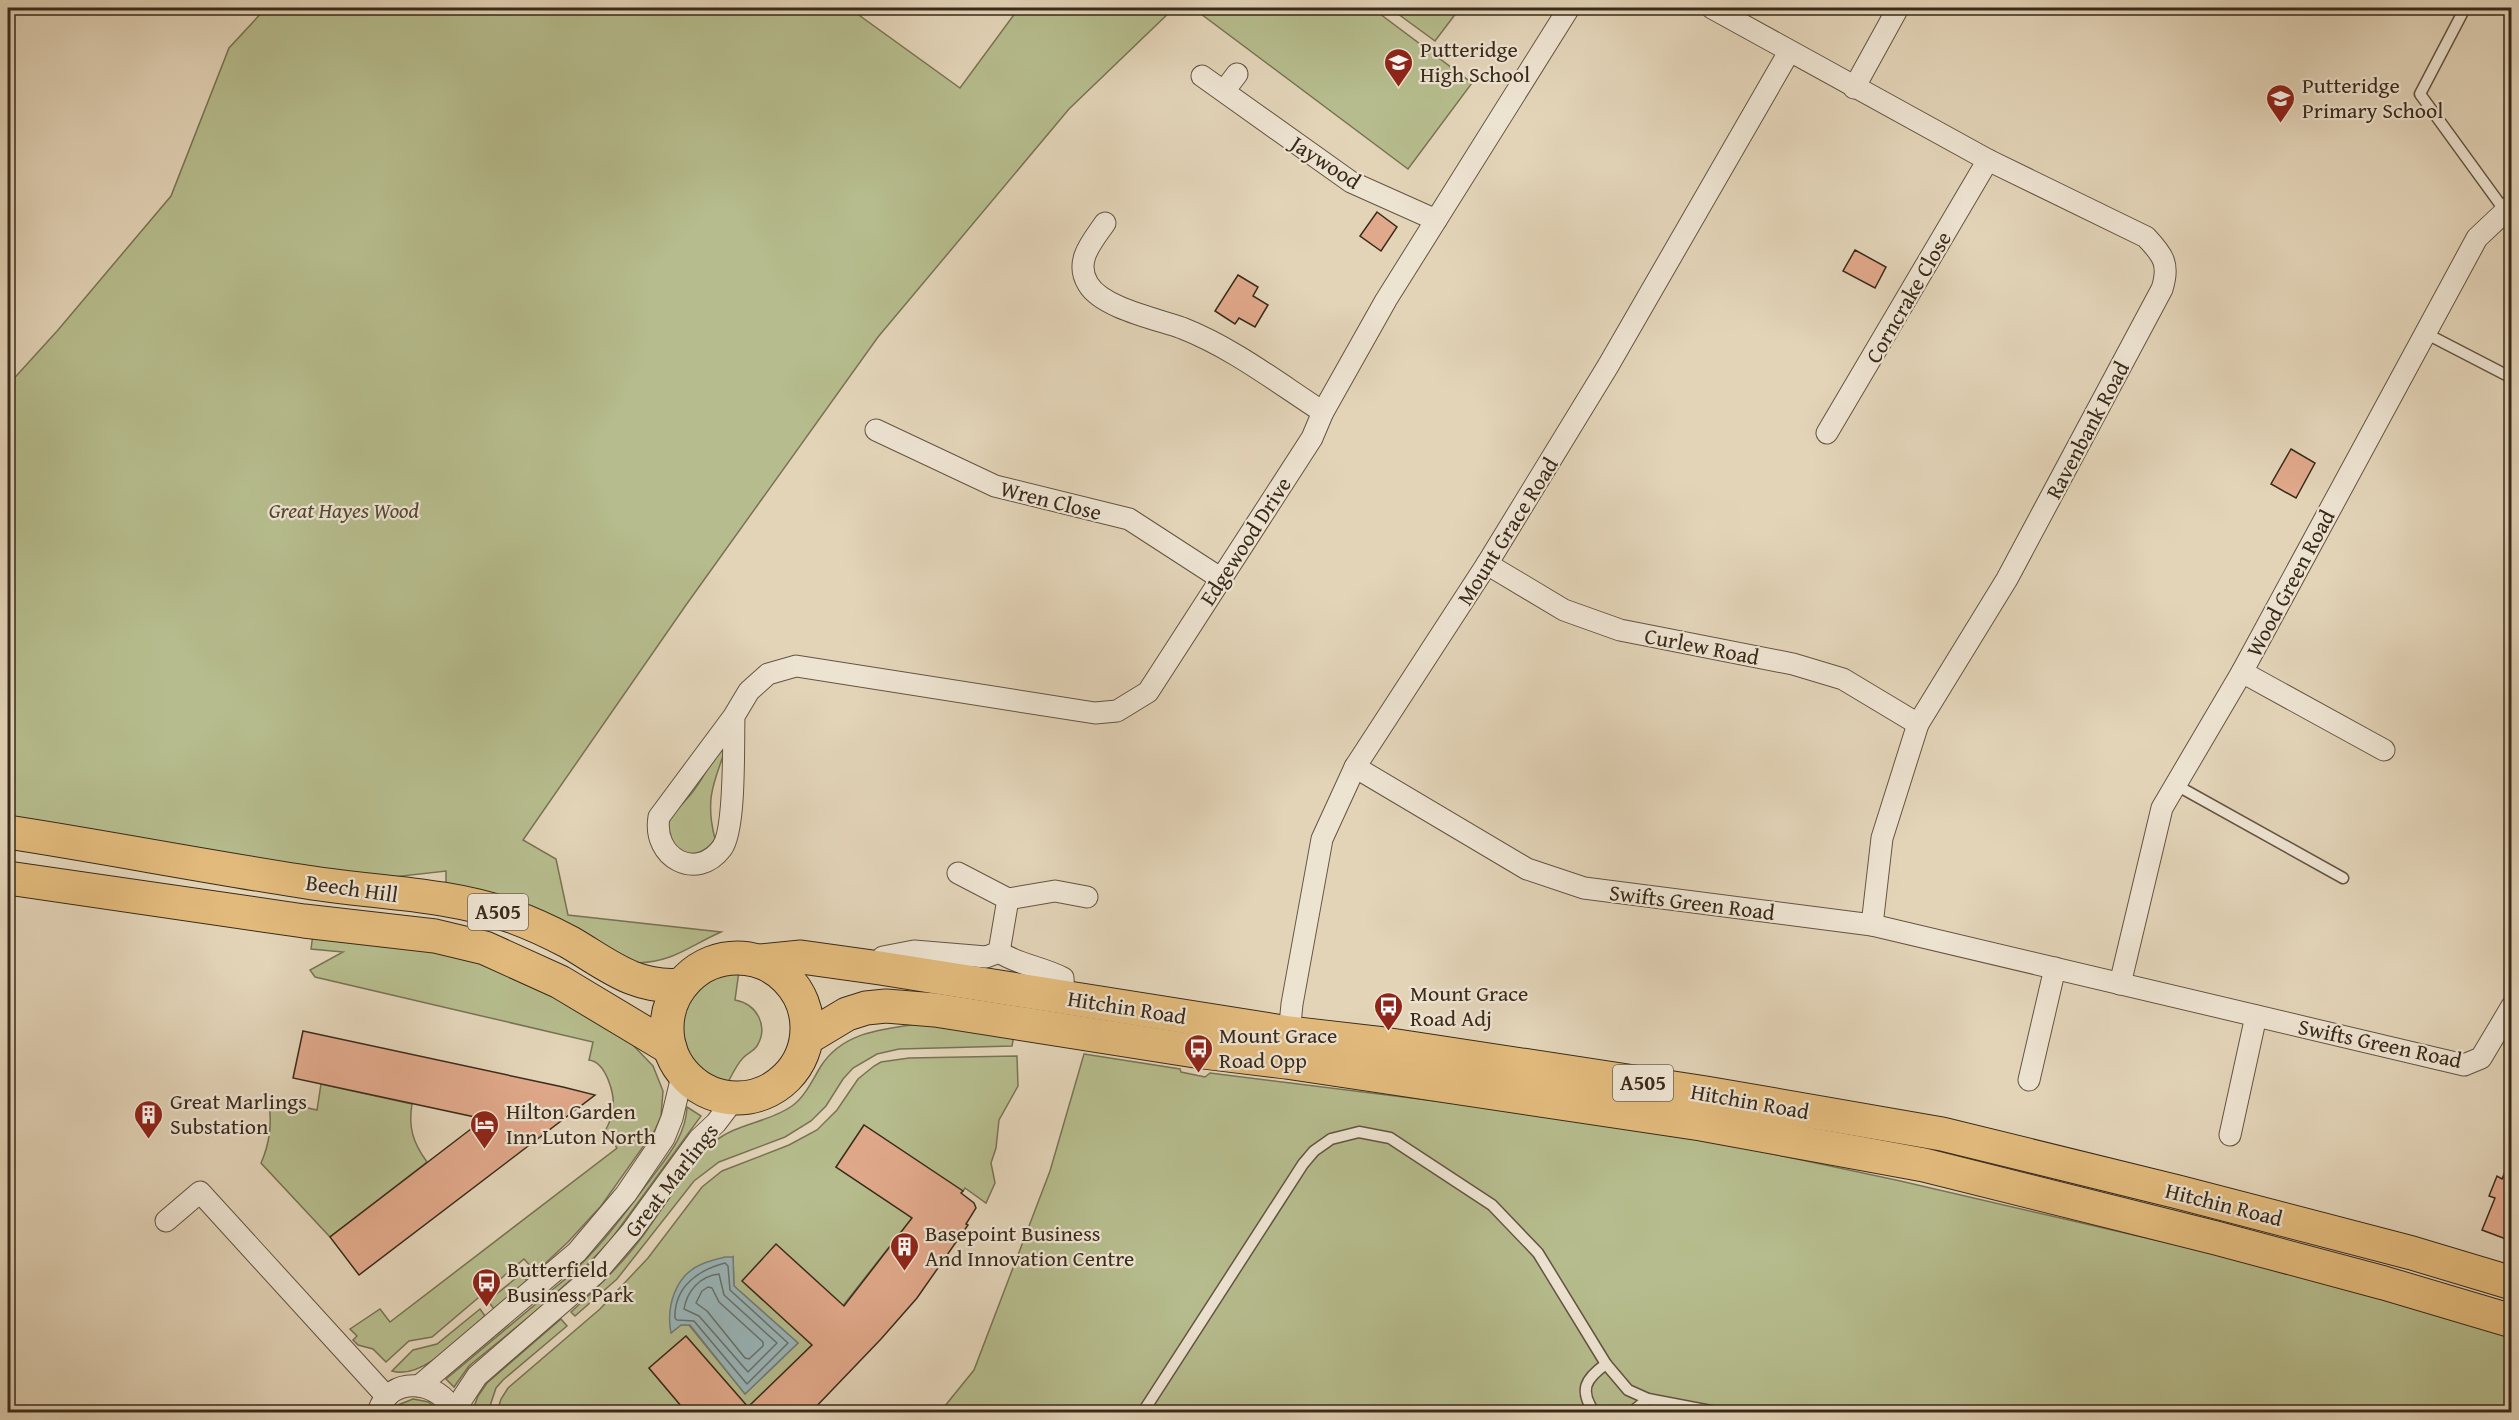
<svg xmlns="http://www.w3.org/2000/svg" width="2519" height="1420" font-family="'Gentium Book Plus',serif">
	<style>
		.green { fill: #b6bc8d; stroke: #787354; stroke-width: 1.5; fill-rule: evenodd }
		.water { fill: #99b5b9; stroke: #737d79; stroke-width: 1.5 }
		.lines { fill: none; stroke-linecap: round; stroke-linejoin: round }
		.shore { stroke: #69706a; stroke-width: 1.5 }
		.building { fill: #e1a98b; stroke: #392a1a; stroke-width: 1.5 }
		.service-casing { stroke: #645442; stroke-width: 13 }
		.minor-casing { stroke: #645442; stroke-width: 23 }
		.primary-casing { stroke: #392a1a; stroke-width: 35 }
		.service { stroke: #ede3d1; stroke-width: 10 }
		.minor { stroke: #ede3d1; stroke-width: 21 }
		.primary { stroke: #e2ba7c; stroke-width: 33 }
		.labels { text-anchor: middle; stroke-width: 4.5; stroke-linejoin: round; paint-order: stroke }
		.shield { fill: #ede3d1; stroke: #6f6251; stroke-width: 1.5 }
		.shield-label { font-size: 21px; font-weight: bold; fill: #392a1a }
		.poi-label { font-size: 22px; fill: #392a1a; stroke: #ede3d1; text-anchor: start }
		.street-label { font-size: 22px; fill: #392a1a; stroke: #ede3d1 }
		.park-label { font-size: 22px; font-style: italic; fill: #524731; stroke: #ede3d1 }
	</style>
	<rect width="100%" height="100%" fill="#e3d4b8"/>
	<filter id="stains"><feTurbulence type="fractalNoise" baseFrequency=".00333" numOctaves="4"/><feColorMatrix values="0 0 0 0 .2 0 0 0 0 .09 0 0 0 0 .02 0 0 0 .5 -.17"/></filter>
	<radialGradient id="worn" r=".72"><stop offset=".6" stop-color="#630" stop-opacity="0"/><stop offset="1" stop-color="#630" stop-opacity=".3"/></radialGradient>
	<g class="green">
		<path d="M266,8H849L960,88L1019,8H1174L1069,109L878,337L686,605L523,840L556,859L568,915L721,932C689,946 674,962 637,963L446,890V871L375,879L8,822V385L58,330L171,196L229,48Z"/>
		<polygon points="1193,8 1372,8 1472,83 1408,169"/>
		<polygon points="1390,8 1460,8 1435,41"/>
		<path d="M720,746L726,748C713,784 705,800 715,839C696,869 656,848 670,819C673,812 688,799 694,790C704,777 712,761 720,746Z"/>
		<path d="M313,934L440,951L486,964L527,980L631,1043L653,1066L663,1091L661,1116L655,1130L601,1206L568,1242L536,1272L524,1259L432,1337L409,1341L386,1362L373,1349L358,1345L353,1340L357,1336L350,1329L380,1309L390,1322L617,1148L605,1131C609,1124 612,1117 613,1109C615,1094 606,1062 589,1060L593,1042L315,977L310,970L343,952L311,949Z"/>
		<path d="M729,971H739L735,1000C757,1004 769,1026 757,1046C753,1052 747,1053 743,1058C736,1065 731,1077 726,1086C661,1068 665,987 729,971Z"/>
		<path d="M917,1024L1014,1035L1012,1046L899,1049L877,1054L853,1068L843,1079L826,1106L811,1121L785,1137L719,1162L694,1181L617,1279L575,1316L571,1312C598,1287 624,1262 645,1233C665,1206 689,1162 714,1142C737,1123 768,1123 792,1106C805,1097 813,1079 821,1066C843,1032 880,1030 917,1024Z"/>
		<polygon points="1084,1054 1180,1069 1181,1072 1205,1077 1210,1073 1484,1107 1702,1139 1896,1180 2259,1264 2512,1336 2511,1412 940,1412 974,1370 1050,1171"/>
		<path d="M1017,1056L1018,1086L999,1120L996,1148L991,1163L995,1183L986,1203L965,1188L963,1191L864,1125L836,1167L912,1218L812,1345L748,1407L686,1336L649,1368L687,1412H497L501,1399L508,1388L600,1309L648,1258L702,1187L722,1171L789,1145L817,1130L837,1110L858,1079L874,1066L881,1062L909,1058ZM733,1257L734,1286L798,1343L745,1394L689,1325H681L671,1333Z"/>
		<path d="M321,1084L412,1104C408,1127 413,1143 427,1162L330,1237L261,1163C270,1143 272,1124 269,1103H286L317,1110Z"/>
		<path d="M687,1107L701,1116L610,1241L586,1266L555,1294L552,1290C592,1259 620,1220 650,1180C666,1158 686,1136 687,1107Z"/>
		<polygon points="521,1274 527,1281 494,1309 488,1301"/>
		<polygon points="543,1298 547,1302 469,1366 454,1387 446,1379"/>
		<path d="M480,1309L485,1316C464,1334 422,1381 392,1371L413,1350L437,1344Z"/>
		<polygon points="561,1319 567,1326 503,1380 496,1388 488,1412 472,1412 478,1396 487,1383"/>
		<polygon points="413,1399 429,1402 439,1412 392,1412 398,1405"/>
	</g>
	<path class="water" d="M725,1257H733L734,1286L798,1343L745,1394L690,1325H681L671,1333C666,1307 675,1275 702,1264C709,1261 718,1259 725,1257Z"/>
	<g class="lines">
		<g class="shore">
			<path d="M725,1263L728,1266L730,1290L788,1343L747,1384L694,1321L677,1320L675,1318C674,1287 698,1270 725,1263Z"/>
			<path d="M719,1274L724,1295L777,1343L748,1372L699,1316L684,1309C687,1291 700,1276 719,1274Z"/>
			<polygon points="708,1287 712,1288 719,1302 763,1342 763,1346 749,1359 745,1358 707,1311 696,1303 702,1291"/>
		</g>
	</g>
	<g class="building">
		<polygon points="1377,212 1397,227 1381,251 1360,236"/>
		<polygon points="1855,250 1886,267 1875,288 1843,271"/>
		<polygon points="1238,275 1258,287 1253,296 1268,305 1255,327 1239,318 1235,324 1215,311"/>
		<polygon points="2291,449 2315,463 2296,498 2271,484"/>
		<polygon points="303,1031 563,1087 595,1095 359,1275 330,1237 484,1119 293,1078"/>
		<polygon points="864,1125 963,1191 961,1193 974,1203 976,1208 966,1224 968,1225 917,1298 881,1339 810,1413 687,1413 649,1368 686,1336 748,1407 812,1345 742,1281 776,1244 844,1306 912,1218 836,1167"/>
		<polygon points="2511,1158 2511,1241 2482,1230 2495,1198 2489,1196 2497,1176 2502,1179"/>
	</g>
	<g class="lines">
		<defs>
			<g id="service">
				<polyline points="2465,8 2420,94 2505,211"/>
				<polyline points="2425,333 2512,378"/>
				<polyline points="2176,785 2343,878"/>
				<polyline points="1143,1412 1303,1164 1314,1151 1331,1139 1359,1132 1390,1138 1492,1205 1538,1253 1606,1364 1628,1390 1648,1399 1716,1412"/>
				<path d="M1594,1412C1579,1390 1585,1379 1606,1364"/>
				<polyline points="1632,1412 1648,1399"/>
			</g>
			<g id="minor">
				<path d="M1712,8L1988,160L2146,237C2163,255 2170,264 2162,289L2007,579L1918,724L1882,838L1872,925"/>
				<polyline points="1202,76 1351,182 1436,220"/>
				<polyline points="1854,88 1898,8"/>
				<polyline points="1224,91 1237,74"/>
				<path d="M1105,223C1092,242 1074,261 1088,284C1102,308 1157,319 1182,328C1233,348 1278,383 1323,412"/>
				<polyline points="876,430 995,486 1129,519 1220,578"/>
				<polyline points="1827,433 1988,160"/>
				<polyline points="1487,564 1564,610 1620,630 1793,664 1843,679 1918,724"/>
				<polyline points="2242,672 2384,750"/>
				<path d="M734,716C733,743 736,829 722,848C697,882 652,858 659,817L734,716L749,691L768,674L796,666L1095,713L1117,711L1148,692L1312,438L1323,412L1386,300L1569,8"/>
				<polyline points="1355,767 1527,869 1584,888 1872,925 2464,1065 2481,1058 2512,1006"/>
				<polyline points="1008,899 1055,891 1087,897"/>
				<path d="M999,952C1019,965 1042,967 1063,978L1064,996"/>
				<polyline points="880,968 883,957 914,951 986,957 999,952 1008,899 958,873"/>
				<polyline points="2120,984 2162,808 2242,672 2477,238 2512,205"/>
				<polyline points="1288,1045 1292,1004 1322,839 1355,767 1487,564 1608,366 1789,52"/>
				<polyline points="2029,1080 2055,968"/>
				<polyline points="2230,1135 2256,1016"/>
				<polyline points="166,1221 200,1192 387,1397"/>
				<polyline points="419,1386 577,1252 626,1194 664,1138 672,1118 683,1072"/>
				<polyline points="454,1411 477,1376 596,1273 632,1231 699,1139 716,1123 735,1098"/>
				<path d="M378,1412C390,1374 439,1380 454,1412"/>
			</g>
			<g id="primary">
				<path d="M8,832C105,847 202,866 300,881C369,893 444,892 511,916C531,923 550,932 569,942C607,964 634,989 681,985"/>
				<polyline points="8,878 304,921 435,936 485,948 560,982 670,1048"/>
				<circle cx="737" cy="1028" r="70"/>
				<polyline points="761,961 801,957 880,968 1289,1033 1384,1044 1706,1093 1942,1134 2178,1192 2412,1253 2512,1283"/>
				<polyline points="807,1038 847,1014 866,1008 886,1006 935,1010 1195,1051 1286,1062 1701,1124 1924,1165 2216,1238 2384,1283 2512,1321"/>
			</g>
		</defs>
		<use href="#service" class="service-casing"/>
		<use href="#minor" class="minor-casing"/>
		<use href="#primary" class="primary-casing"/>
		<use href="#service" class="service"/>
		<use href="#minor" class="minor"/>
		<use href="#primary" class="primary"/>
	</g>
	<defs>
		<symbol id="school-pin" viewBox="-11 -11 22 30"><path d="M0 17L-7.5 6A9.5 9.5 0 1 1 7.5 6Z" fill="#8f2418" stroke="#ede3d1"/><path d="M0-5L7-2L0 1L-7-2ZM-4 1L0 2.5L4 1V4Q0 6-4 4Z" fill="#fff"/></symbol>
		<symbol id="bus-pin" viewBox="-11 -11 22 30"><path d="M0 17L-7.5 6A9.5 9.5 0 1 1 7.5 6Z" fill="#8f2418" stroke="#ede3d1"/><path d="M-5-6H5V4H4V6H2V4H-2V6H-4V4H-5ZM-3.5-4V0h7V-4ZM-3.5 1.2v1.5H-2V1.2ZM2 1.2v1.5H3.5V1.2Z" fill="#fff"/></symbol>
		<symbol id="building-pin" viewBox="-11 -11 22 30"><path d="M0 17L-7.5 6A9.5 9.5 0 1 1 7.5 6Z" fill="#8f2418" stroke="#ede3d1"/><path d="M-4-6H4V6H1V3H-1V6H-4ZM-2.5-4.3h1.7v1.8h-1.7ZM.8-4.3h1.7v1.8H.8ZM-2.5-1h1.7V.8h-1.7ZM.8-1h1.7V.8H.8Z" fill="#fff"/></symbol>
		<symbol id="hotel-pin" viewBox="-11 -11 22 30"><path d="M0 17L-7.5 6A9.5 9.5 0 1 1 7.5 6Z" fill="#8f2418" stroke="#ede3d1"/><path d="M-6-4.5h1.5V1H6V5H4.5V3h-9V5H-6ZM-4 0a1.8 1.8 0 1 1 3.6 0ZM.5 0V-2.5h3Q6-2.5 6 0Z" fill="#fff"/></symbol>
	</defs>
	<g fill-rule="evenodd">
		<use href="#school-pin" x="1382" y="46" width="33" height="45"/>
		<use href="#school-pin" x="2264" y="82" width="33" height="45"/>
		<use href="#bus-pin" x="1372" y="990" width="33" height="45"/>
		<use href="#bus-pin" x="1182" y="1032" width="33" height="45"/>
		<use href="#building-pin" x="132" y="1098" width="33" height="45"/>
		<use href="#hotel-pin" x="468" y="1108" width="33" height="45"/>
		<use href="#building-pin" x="888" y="1230" width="33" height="45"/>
		<use href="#bus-pin" x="470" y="1266" width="33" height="45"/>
	</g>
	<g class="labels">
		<g class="shield">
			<rect x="468" y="894" width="60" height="36" rx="4.5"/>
			<rect x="1613" y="1065" width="60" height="36" rx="4.5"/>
		</g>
		<g class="shield-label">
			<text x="498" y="919">A505</text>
			<text x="1643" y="1090">A505</text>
		</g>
		<g class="poi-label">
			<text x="1420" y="57">Putteridge<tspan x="1420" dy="25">High School</tspan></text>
			<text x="2302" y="93">Putteridge<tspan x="2302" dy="25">Primary School</tspan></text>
			<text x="1410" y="1001">Mount Grace<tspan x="1410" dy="25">Road Adj</tspan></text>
			<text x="1219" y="1043">Mount Grace<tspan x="1219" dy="25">Road Opp</tspan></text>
			<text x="170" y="1109">Great Marlings<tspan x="170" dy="25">Substation</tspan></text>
			<text x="506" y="1119">Hilton Garden<tspan x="506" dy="25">Inn Luton North</tspan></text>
			<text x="925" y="1241">Basepoint Business<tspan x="925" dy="25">And Innovation Centre</tspan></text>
			<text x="507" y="1277">Butterfield<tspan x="507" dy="25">Business Park</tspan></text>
		</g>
		<g class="street-label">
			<text transform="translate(1326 162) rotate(33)" y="8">Jaywood</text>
			<text transform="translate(1908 297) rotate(-60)" y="8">Corncrake Close</text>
			<text transform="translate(2087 430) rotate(-62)" y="8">Ravenbank Road</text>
			<text transform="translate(1051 500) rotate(14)" y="8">Wren Close</text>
			<text transform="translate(1507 531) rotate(-58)" y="8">Mount Grace Road</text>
			<text transform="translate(1245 541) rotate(-57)" y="8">Edgewood Drive</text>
			<text transform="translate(2290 583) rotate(-62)" y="8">Wood Green Road</text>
			<text transform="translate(1702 646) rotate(11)" y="8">Curlew Road</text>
			<text transform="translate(352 888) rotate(8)" y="8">Beech Hill</text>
			<text transform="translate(1692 902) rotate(7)" y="8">Swifts Green Road</text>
			<text transform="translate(1127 1007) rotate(9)" y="8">Hitchin Road</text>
			<text transform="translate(2380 1043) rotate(12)" y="8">Swifts Green Road</text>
			<text transform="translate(1750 1101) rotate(10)" y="8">Hitchin Road</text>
			<text transform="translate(671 1180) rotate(-52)" y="8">Great Marlings</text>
			<text transform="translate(2224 1204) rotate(14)" y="8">Hitchin Road</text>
		</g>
		<g class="park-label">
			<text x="344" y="518">Great Hayes Wood</text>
		</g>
	</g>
	<rect width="2519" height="1420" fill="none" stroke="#e3d4b8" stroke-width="30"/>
	<rect x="9" y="9" width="2501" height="1402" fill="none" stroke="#392a1a" stroke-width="3"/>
	<rect x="15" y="15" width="2489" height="1390" fill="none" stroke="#392a1a" stroke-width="1.5"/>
	<rect width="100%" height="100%" filter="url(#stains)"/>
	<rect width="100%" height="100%" fill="url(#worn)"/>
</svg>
